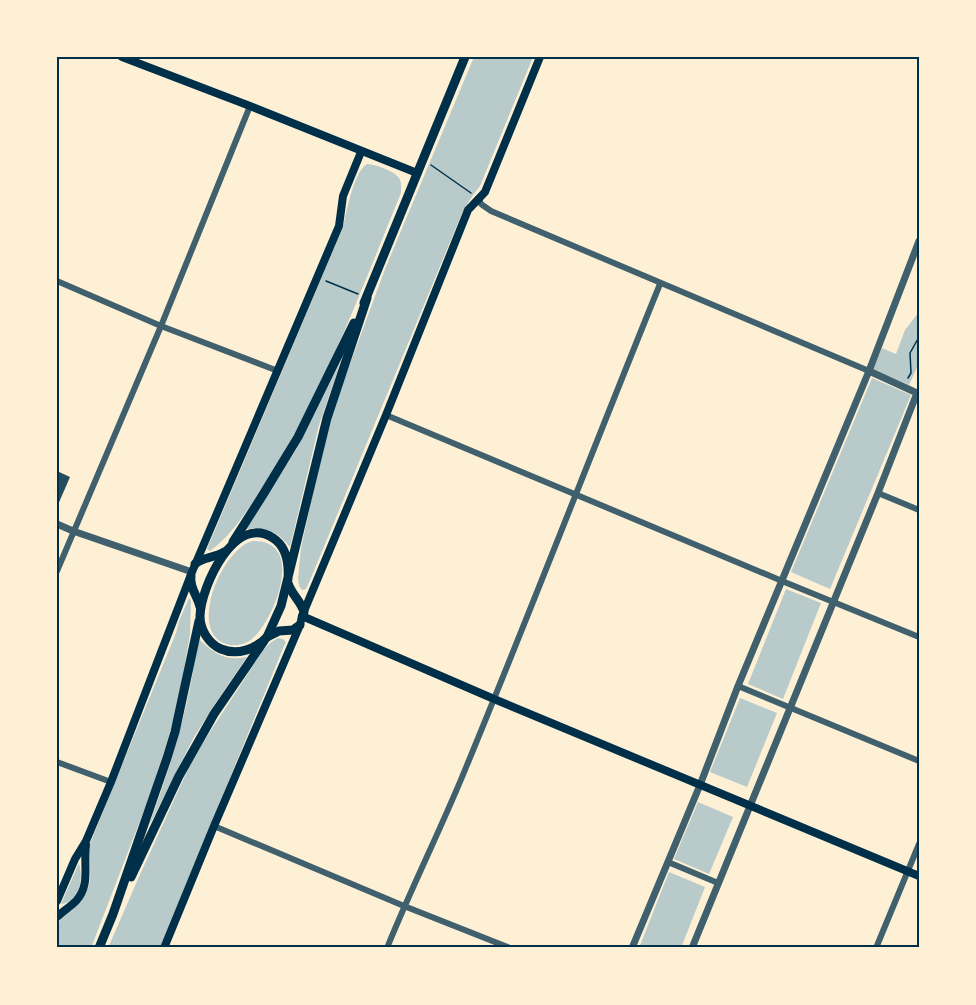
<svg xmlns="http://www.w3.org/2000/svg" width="976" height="1005" font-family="Commissioner,sans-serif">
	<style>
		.green { fill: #b9caca }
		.building { fill: #264d5e }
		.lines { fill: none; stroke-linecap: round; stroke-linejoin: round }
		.path { stroke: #003049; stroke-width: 1.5 }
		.minor { stroke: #3f606c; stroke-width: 6 }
		.tertiary { stroke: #3f606c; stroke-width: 7 }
		.secondary { stroke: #003049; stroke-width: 8 }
		.trunk { stroke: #003049; stroke-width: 9 }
		.neatline { fill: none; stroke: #003049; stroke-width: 2 }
	</style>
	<rect width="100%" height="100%" fill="#fdf0d5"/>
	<g class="green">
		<polygon points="474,57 533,57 480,186 471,198 462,213 311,578 306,589 302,590 299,586 298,579 301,548 326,434 339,394 385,269"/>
		<path d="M367,164C374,164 395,171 399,178C402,183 401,188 401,193C359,295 321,400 260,491C246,512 231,536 210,551L207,549L343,227C347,211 353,173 367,164Z"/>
		<polygon points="919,312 919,363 909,385 873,369 882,348 896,354 905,330"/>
		<path d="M341,361L319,425L290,547C276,530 266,527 244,529L272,488L297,448Z"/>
		<polygon points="872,378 911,395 830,589 791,572"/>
		<path d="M253,541C306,540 275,619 252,639C246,644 238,646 231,645C184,638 221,548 253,541Z"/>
		<polygon points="786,589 821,603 783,699 748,684"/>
		<path d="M189,598L191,601L190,634L179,698L169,736L148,800L91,948H57C57,941 55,930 58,924C64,910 82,907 88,888C93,875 88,860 89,846L176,633L179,621Z"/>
		<polygon points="278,638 283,639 286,642 284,646 160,948 108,948 138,879 189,767 206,738 264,649 270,643"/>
		<path d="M200,640C216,655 225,661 247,657L221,695L194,737L148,828C170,767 190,707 197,643Z"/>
		<polygon points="740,698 777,713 747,787 710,772"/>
		<polygon points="698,802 733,817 709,874 674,859"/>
		<path d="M79,863C83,879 81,902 61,904Z"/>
		<polygon points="669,872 705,887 681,948 639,948"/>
	</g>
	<polygon class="building" points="57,471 70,477 57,507"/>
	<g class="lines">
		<g class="path">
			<polyline points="431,165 471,193"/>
			<polyline points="326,281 358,294"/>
			<polyline points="908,378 911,373 910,353 919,337"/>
		</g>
		<g class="minor">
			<polyline points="479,199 481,204 491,211 869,371"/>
			<polyline points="57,281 161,326 278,371"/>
			<polyline points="386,415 782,581 919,637"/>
			<polyline points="878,493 919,510"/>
			<polyline points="57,571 161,326 250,106"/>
			<polyline points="738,686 919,761"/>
			<polyline points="57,762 111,782"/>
			<polyline points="214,826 404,906 510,948"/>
			<polyline points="668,862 718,883"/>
			<path d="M387,948C412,886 442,827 467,765C533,605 595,444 660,284"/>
			<polyline points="876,948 919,844"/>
		</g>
		<g class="tertiary">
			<polyline points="57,524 73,531 192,572"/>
			<polyline points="632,948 700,785 738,686 869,371 919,241"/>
			<polyline points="692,948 878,493 917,393 869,371"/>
		</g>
		<g class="secondary">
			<polyline points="122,57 250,106 417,173"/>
			<polyline points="302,616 494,699 919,876"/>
			<polyline points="57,901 75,859 86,841 111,782 192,572 339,226 343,196 361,152"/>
			<path d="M57,917C63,911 70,907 76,901C91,885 83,865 86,845"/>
			<polyline points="164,948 214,826 300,625 302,616 386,415 468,210 485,192 540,57"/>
		</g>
		<g class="trunk">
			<polyline points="364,303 465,57"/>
			<polyline points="233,542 264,493 298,437 354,323"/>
			<path d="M195,564C203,557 214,558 224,552"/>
			<path d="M191,576C189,588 198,596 200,607"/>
			<path d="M288,579C289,564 287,547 273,538C234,513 201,587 200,616C200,630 209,644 221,649C237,656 256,649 267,637L281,606L327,418L367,298"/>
			<path d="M288,583C291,594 301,601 304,612"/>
			<polyline points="267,637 279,631 293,630 300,625"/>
			<polyline points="131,877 179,776 214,714 264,641"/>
			<polyline points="99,948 113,914 167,758 175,732 199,621"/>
		</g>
	</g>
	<rect width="976" height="1005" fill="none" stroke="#fdf0d5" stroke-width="117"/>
	<rect x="58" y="58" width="860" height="888" class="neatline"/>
</svg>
